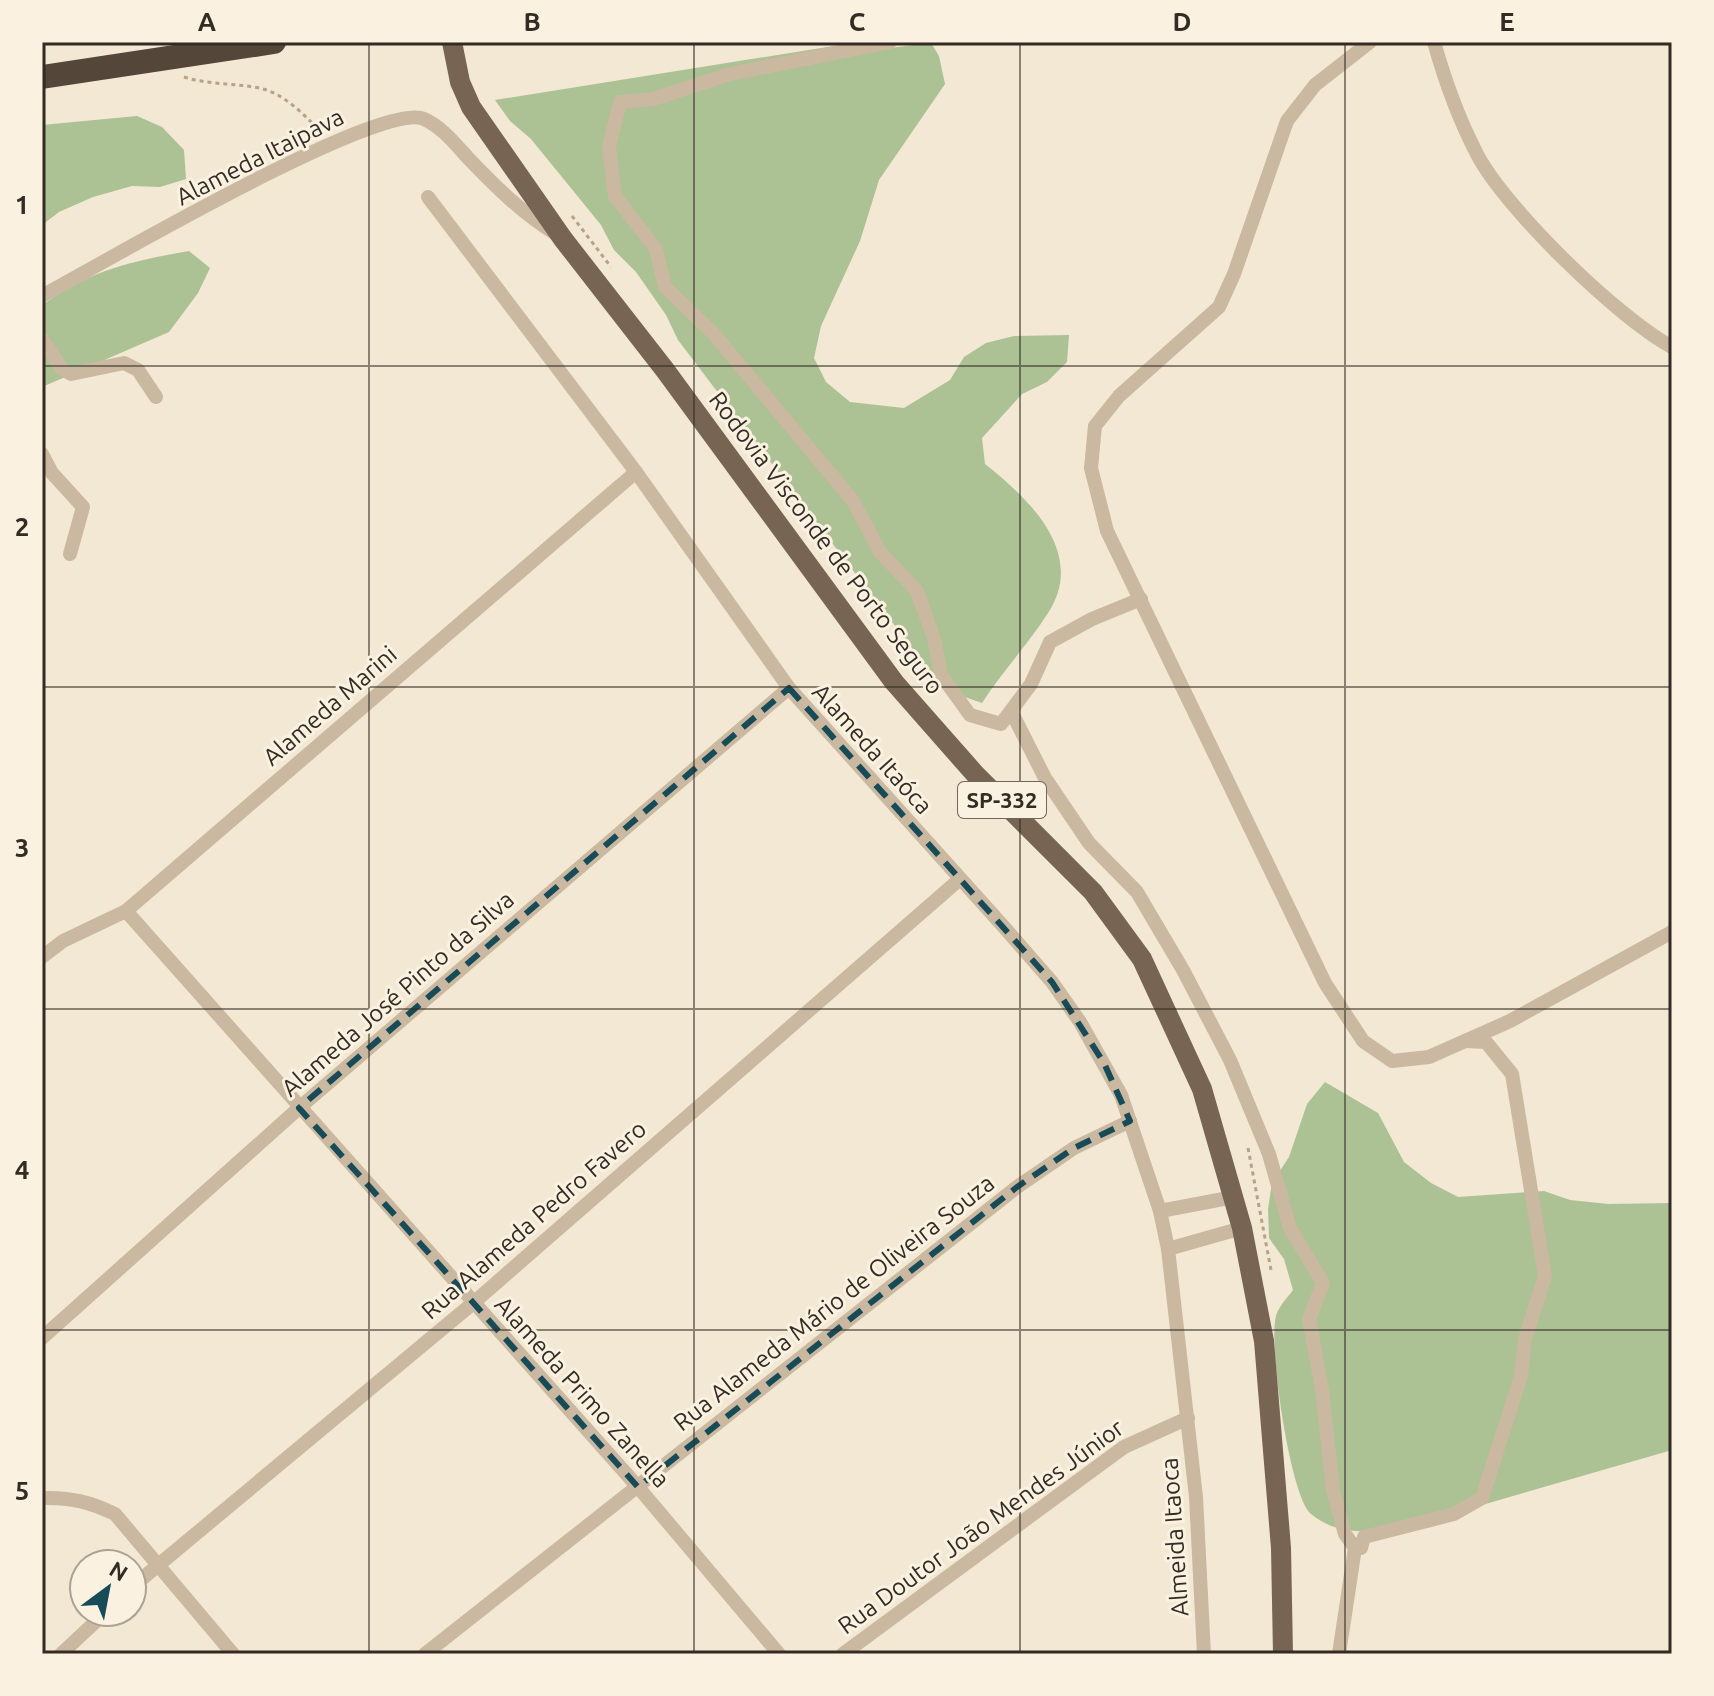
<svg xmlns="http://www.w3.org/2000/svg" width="1714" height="1696" font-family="Ubuntu,sans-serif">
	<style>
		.green { fill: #acc194 }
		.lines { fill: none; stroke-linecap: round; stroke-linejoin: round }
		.path { stroke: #b6a28a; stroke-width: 3; stroke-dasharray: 4 4; stroke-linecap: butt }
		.minor { stroke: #cab8a0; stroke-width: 14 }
		.primary { stroke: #776453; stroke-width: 20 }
		.motorway { stroke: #55463a; stroke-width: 24 }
		.marked { fill: none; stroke: #174b57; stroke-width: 6; stroke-dasharray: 16 10; stroke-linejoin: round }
		.grid { fill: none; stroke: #332b24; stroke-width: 2; stroke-opacity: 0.55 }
		.labels { text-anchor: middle; stroke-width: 6; stroke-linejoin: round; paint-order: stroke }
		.shield { fill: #faf1e0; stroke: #6f665c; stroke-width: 2 }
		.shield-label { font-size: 22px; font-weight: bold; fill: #332b24 }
		.street-label { font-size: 24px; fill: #332b24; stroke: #faf1e0 }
		.neatline { fill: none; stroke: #332b24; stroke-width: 3 }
		.grid-label { font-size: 26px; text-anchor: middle; font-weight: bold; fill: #332b24 }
	</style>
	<rect width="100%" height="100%" fill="#f2e8d4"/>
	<g class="green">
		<path d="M931,43L939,56L945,84L879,180L860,241L821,326L814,358L826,382L850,402L904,408L950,380L964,357L986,343L1014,336L1069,335L1067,362L1047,382L1022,394L982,438L985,464C1029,499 1087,553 1048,613C1028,644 1002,672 982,703L956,694L927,668L678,340L666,315L636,272L614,250L601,225L531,139L510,121L495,100L840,45L873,50Z"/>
		<polygon points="137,116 162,127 184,150 186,179 160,187 132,186 93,197 59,212 42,225 42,125"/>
		<path d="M189,251L210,268L198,293L169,332L42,387V305C94,269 128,262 189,251Z"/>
		<path d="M1325,1082L1378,1113L1404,1162L1431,1183L1458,1197L1544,1191L1570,1200L1608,1204L1672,1203V1450L1399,1529C1367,1532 1338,1536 1311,1514C1290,1496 1268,1344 1276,1316C1278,1307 1288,1297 1293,1290L1284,1259L1269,1238L1268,1209L1272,1183L1289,1157L1307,1104Z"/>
	</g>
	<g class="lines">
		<g class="path">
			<path d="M184,77C209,85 234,83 259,88C284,93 303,114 320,131"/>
			<polyline points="572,216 611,267"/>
			<polyline points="1248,1148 1271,1270"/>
		</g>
		<g class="minor">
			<polyline points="890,42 730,74 653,99 620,102 609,147 615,196 656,249 665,287 713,333 853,501 880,552 917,591 934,639 941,675 970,715 1001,724 1031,684 1050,642 1092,619 1141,599"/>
			<polyline points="1370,42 1315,85 1287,121 1234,274 1219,307 1119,396 1095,426 1091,468 1107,531 1325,983 1363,1041 1392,1061 1429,1057 1510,1021 1672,932"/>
			<path d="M1434,42C1445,81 1459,120 1478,156C1507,210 1618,318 1672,347"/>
			<polyline points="428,197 636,472 789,688 1003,926 1052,982 1080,1022 1121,1095 1160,1211 1168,1249 1196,1497 1204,1654"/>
			<path d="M42,296C96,267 382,99 424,119C442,127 456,145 469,159C496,187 523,214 556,234"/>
			<polyline points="42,339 62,369 71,374 124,363 138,370 156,397"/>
			<polyline points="42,454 52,473 83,507 70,554"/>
			<polyline points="1012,713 1045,778 1089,843 1137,892 1183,970 1230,1060 1269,1154 1290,1228 1323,1283 1309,1319 1322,1390 1333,1490 1345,1534 1355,1548 1361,1548 1364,1537 1454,1514 1482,1498 1521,1376 1525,1339 1545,1276 1512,1074 1486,1042 1465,1041"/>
			<polyline points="126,911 638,1487 779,1654"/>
			<polyline points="42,957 63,941 126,911 636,472"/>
			<polyline points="1160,1211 1234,1197"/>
			<polyline points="1168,1249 1242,1228"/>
			<polyline points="42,1338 299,1108 789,688"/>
			<path d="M42,1498C70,1497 90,1502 115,1514L233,1654"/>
			<polyline points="132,1587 472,1304 960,879"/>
			<polyline points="61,1654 106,1612"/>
			<polyline points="425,1654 1017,1187 1074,1148 1130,1121"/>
			<polyline points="843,1654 1124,1447 1188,1418"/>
			<polyline points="1339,1654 1355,1548"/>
		</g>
		<polyline class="primary" points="452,42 460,82 471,107 563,239 665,370 894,682 975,774 1093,892 1142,959 1202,1089 1242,1228 1264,1341 1281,1548 1283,1654"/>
		<polyline class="motorway" points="42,77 274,42"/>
	</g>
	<path class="marked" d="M789,688L1052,982L1104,1063L1130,1121L1074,1148L1017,1187L638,1487L299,1108Z"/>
	<path class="grid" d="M369,42V1654M694,42V1654M1020,42V1654M1345,42V1654M42,366H1672M42,687H1672M42,1009H1672M42,1330H1672"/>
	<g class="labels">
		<rect class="shield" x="958" y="782" width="88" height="36" rx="6"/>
		<g class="shield-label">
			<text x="1002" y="808">SP-332</text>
		</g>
		<g class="street-label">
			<text transform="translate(260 157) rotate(-27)" y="8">Alameda Itaipava</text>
			<text transform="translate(826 543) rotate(53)" y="8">Rodovia Visconde de Porto Seguro</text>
			<text transform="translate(330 706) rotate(-41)" y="8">Alameda Marini</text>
			<text transform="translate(872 749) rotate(48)" y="8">Alameda Itaóca</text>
			<text transform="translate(398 994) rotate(-41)" y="8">Alameda José Pinto da Silva</text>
			<text transform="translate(534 1220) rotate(-41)" y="8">Rua Alameda Pedro Favero</text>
			<text transform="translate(834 1303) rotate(-38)" y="8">Rua Alameda Mário de Oliveira Souza</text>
			<text transform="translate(582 1392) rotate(48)" y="8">Alameda Primo Zanella</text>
			<text transform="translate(981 1527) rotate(-36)" y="8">Rua Doutor João Mendes Júnior</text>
			<text transform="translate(1175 1537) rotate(-94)" y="8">Almeida Itaoca</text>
		</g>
	</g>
	<rect width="1714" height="1696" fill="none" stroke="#faf1e0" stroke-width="88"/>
	<g transform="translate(108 1588) rotate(32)"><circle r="38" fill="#faf1e0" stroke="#aaa295" stroke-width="2"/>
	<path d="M0-6L14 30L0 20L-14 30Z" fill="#174b57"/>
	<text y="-12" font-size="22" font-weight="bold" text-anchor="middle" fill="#332b24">N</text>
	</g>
	<rect x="44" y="44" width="1626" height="1608" class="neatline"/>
	<g class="grid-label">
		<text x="207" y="31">A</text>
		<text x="532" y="31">B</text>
		<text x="857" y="31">C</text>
		<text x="1182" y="31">D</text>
		<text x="1507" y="31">E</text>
		<text x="22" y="214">1</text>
		<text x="22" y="536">2</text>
		<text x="22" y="857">3</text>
		<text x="22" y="1179">4</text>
		<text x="22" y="1500">5</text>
	</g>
</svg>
